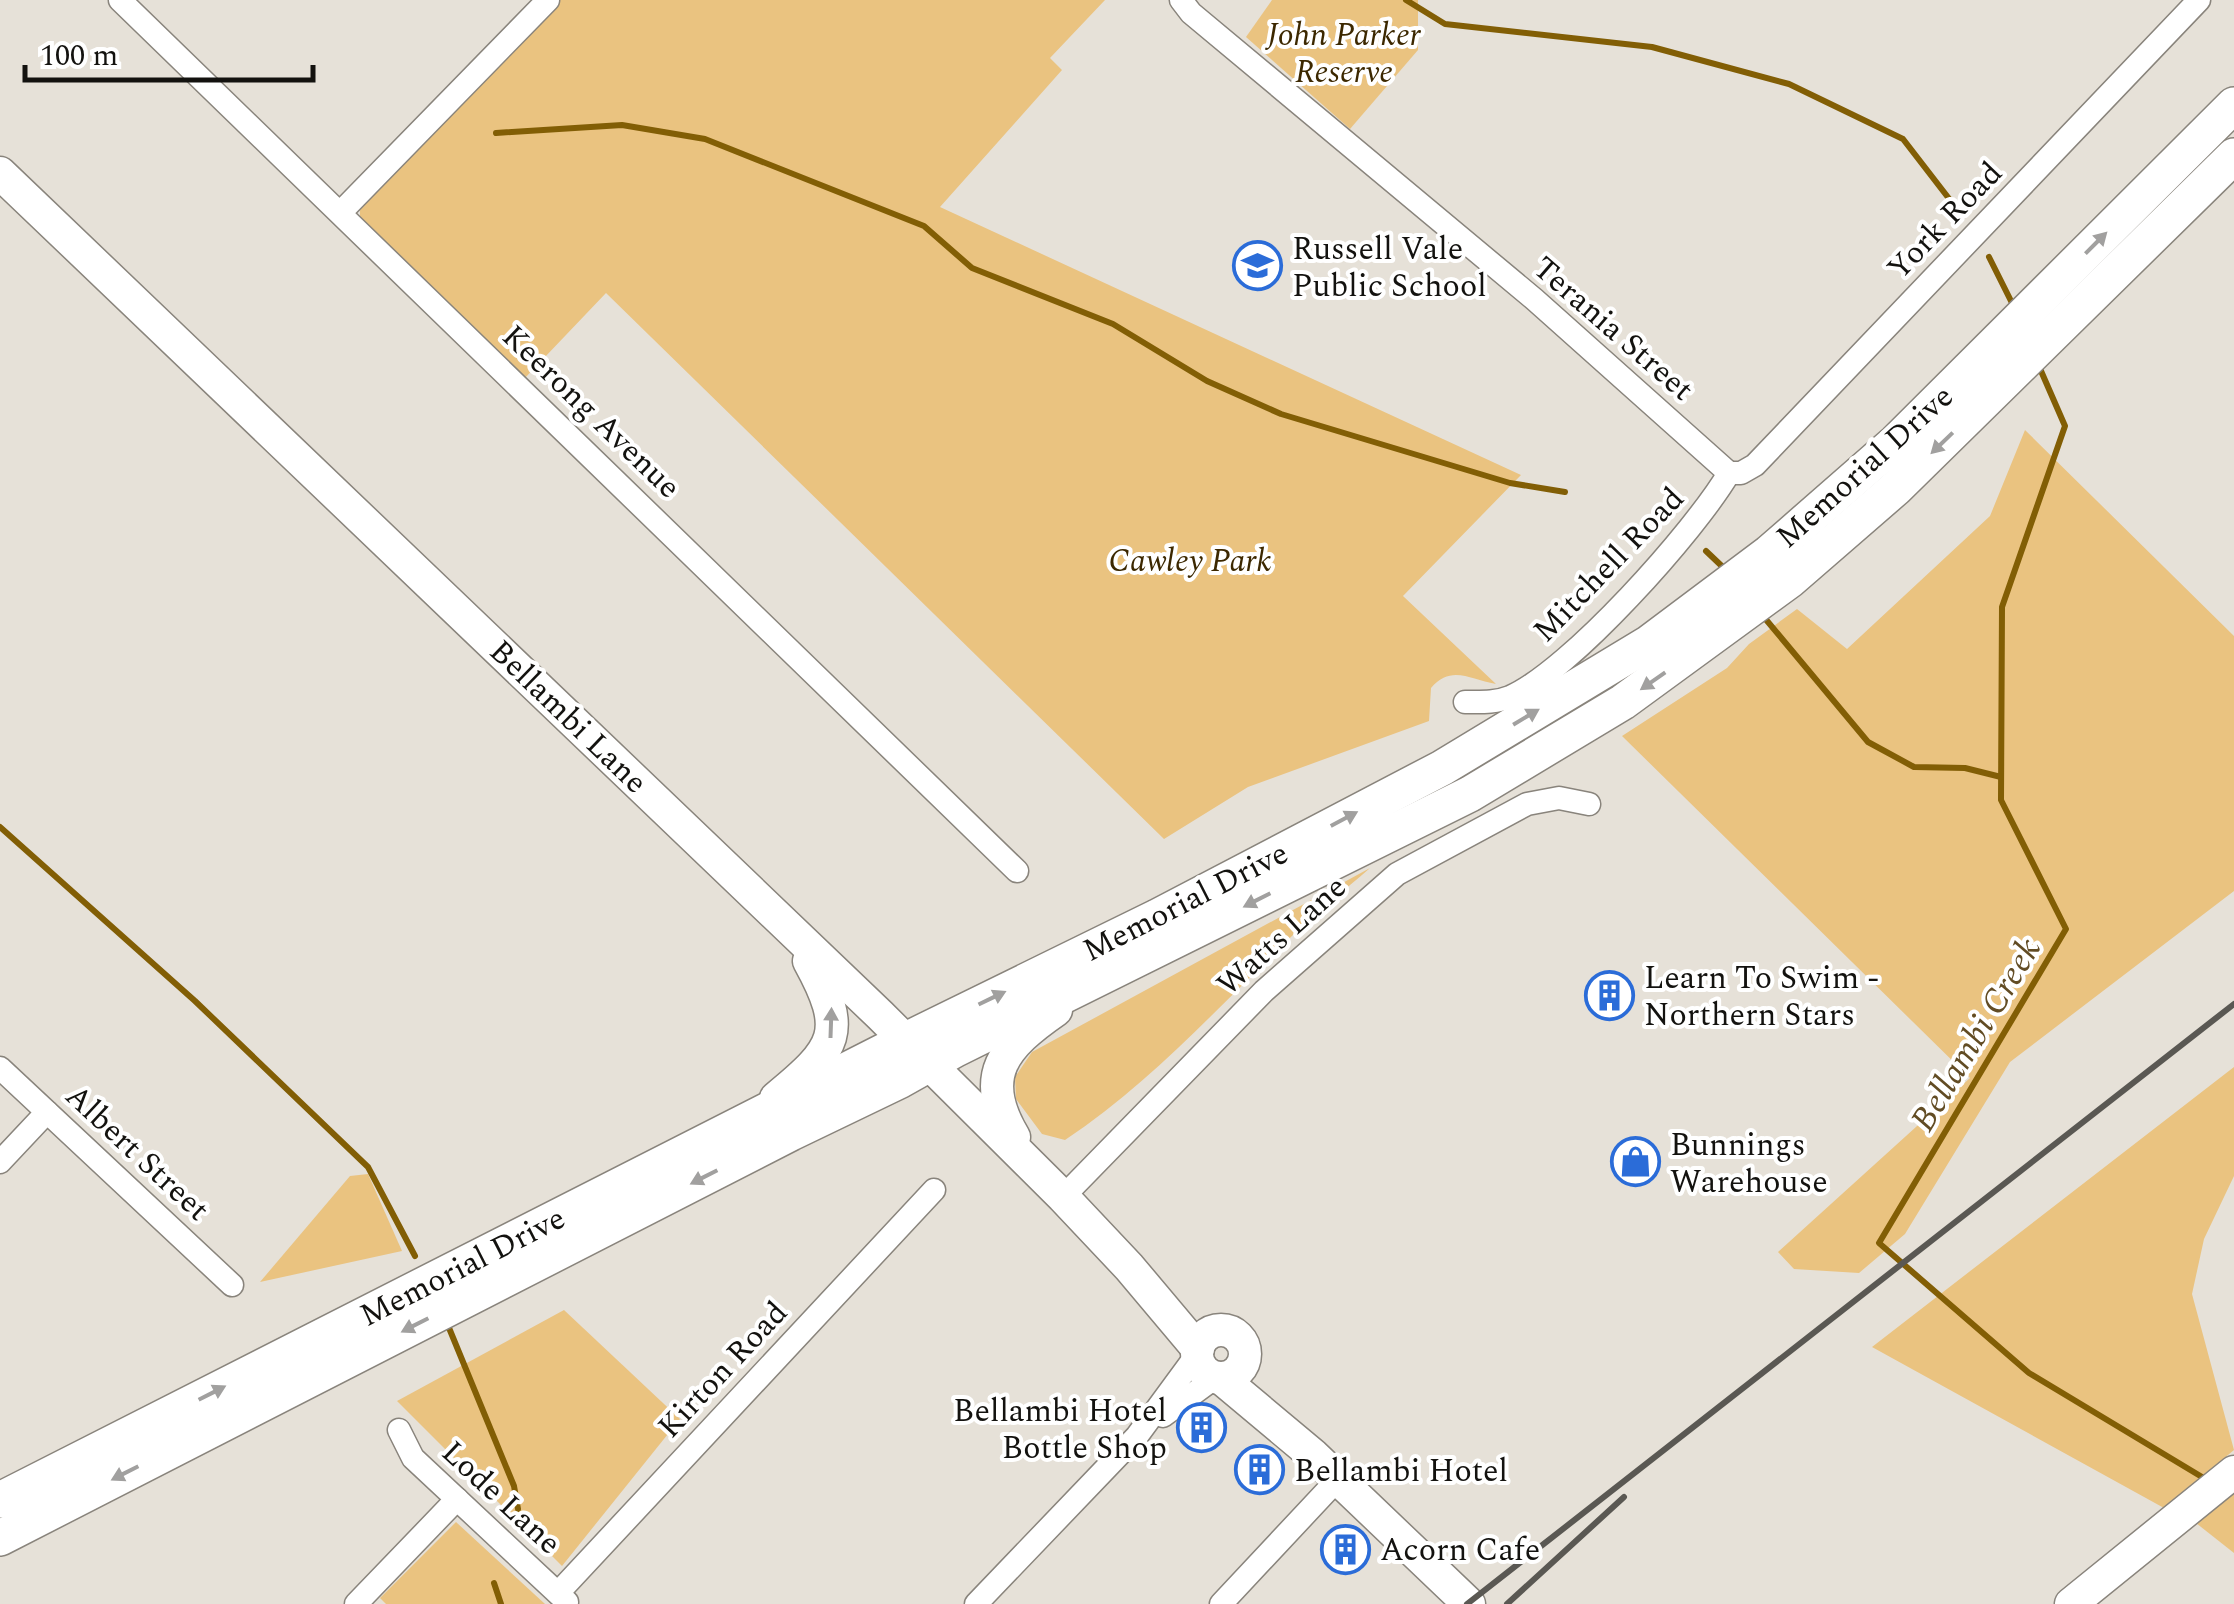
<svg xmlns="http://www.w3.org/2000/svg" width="2234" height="1604" font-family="Spectral,serif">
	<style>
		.green { fill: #eac380 }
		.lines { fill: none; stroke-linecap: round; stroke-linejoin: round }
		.stream { stroke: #825e05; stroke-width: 6 }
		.street-casing { stroke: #89847c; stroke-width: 25 }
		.secondary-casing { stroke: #89847c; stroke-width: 35 }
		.primary-casing { stroke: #89847c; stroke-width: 38 }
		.street { stroke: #fff; stroke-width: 22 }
		.secondary { stroke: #fff; stroke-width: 32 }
		.primary { stroke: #fff; stroke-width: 35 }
		.rail { stroke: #5a5853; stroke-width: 6 }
		.oneway { fill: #a1a09f }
		.labels { text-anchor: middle; stroke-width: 8; stroke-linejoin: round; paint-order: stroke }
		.park-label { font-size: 32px; font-style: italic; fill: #3c2800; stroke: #fff }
		.street-label { font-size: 32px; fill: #13120f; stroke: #fff }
		.poi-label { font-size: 32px; fill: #13120f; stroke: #fff; text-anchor: start }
		.water-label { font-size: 35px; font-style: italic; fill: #624c24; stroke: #fff }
	</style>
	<rect width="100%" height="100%" fill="#e6e1d8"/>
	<g class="green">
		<path d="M560,0H1105L1050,58L1062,70L940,207L1521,475L1403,596L1496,684C1470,680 1452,664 1431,688L1429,721L1248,787L1164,839L606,293L524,379L360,218V210Z"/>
		<polygon points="1272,0 1418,0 1418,50 1350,129 1246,37"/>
		<polygon points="2025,430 2234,636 2234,891 2010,1062 1905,1234 1859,1273 1794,1269 1778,1252 1970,1078 1622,736 1727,668 1749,644 1797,609 1847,649 1990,516"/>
		<path d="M1370,868C1345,890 1318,911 1294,934C1219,1006 1152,1082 1065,1140L1042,1134L1016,1099L1015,1077L1032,1052Z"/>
		<polygon points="2234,1067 2234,1176 2204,1239 2192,1294 2234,1450 2164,1508 1872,1347"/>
		<polygon points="368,1174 402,1251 260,1282 350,1176"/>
		<polygon points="564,1310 680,1419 562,1566 397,1401"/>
		<polygon points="2234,1493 2234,1553 2196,1523"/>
		<polygon points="456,1522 545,1604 386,1604 380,1598"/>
	</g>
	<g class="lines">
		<g class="stream">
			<polyline points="1406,0 1445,24 1652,47 1789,84 1903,139 1957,209"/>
			<polyline points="496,133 622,125 705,139 924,226 972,268 1113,324 1207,381 1281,414 1510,483 1565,492"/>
			<polyline points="1989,257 2014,307"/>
			<polyline points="2038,364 2065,426 2002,607 2001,800 2066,929 1879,1243 2029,1373 2207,1480"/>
			<polyline points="1706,551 1727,571"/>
			<polyline points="1763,616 1868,742 1914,767 1965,768 2001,777"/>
			<polyline points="0,827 195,1001 368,1167 415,1256"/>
			<polyline points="447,1323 514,1486 518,1509"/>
			<polyline points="494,1583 501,1604"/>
		</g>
		<defs>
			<g id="street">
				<polyline points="120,0 1017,871"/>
				<polyline points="1181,0 1191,13 1534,299 1729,473"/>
				<polyline points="341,212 548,0"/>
				<polyline points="1729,473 1741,473 1755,465 2199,0"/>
				<path d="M1465,702C1481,702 1495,703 1510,697C1570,671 1695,531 1729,473"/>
				<polyline points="0,1068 232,1285"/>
				<polyline points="0,1162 47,1112"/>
				<polyline points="1063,1197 1264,991 1397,874 1527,804 1559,798 1589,804"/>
				<polyline points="1163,1416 1216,1377"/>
				<polyline points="399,1430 413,1458 567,1602"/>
				<polyline points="558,1593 934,1190"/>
				<polyline points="356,1604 457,1499"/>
				<polyline points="976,1604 1137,1436 1198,1353"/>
				<polyline points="1221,1604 1338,1479"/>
			</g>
			<g id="secondary">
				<polyline points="0,173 880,1015 1063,1197 1129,1267 1198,1349"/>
				<path d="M776,1098C837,1048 848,1032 809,961"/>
				<path d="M1014,1137C977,1076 1004,1046 1056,1010"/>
				<circle cx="1221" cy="1354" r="24"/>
				<polyline points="1221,1378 1313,1455 1469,1604"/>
				<polyline points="2071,1604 2234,1472"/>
			</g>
			<g id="primary">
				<polyline points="0,1500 904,1041 1157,917 1442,768 1649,643 1769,553 1896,442 2234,105"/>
				<polyline points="0,1538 791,1133 899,1081 956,1049 1470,794 1623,702 1790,580 1896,488 2234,156"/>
			</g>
		</defs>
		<use href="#street" class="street-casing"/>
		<use href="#secondary" class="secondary-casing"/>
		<use href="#primary" class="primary-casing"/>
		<use href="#street" class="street"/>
		<use href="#secondary" class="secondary"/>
		<use href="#primary" class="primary"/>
		<g class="rail">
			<polyline points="1467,1604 2234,1004"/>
			<polyline points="1507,1604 1624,1497"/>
		</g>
	</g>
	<defs><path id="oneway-solid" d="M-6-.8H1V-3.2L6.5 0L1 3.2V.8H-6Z" transform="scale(2.5)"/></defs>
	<g class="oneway">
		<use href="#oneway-solid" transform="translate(2096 243) rotate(-45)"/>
		<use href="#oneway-solid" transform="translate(1942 443) rotate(136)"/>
		<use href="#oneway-solid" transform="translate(1653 681) rotate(145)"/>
		<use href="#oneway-solid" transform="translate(1526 717) rotate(-31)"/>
		<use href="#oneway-solid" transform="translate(1344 819) rotate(-28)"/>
		<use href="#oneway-solid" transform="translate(1257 900) rotate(153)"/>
		<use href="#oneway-solid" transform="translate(992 998) rotate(-26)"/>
		<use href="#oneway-solid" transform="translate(831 1023) rotate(-88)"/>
		<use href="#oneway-solid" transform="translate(704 1177) rotate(153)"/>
		<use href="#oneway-solid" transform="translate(415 1325) rotate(153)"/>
		<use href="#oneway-solid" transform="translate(212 1393) rotate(-27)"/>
		<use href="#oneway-solid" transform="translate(125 1473) rotate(153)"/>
	</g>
	<defs>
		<symbol id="school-ring" viewBox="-11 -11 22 22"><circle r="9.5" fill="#fff" stroke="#2b6cd8" stroke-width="1.5"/><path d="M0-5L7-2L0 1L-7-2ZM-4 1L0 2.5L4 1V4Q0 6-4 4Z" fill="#2b6cd8"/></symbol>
		<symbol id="building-ring" viewBox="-11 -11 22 22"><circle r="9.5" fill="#fff" stroke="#2b6cd8" stroke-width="1.5"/><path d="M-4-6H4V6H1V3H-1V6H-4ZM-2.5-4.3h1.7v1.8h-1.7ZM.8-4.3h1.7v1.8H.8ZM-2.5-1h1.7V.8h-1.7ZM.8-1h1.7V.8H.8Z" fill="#2b6cd8"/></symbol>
		<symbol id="shop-ring" viewBox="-11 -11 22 22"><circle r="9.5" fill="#fff" stroke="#2b6cd8" stroke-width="1.5"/><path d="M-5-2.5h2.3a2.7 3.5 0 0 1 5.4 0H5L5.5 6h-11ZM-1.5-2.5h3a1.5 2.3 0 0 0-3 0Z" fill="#2b6cd8"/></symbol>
	</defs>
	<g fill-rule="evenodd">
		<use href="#school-ring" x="1230" y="238" width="55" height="55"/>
		<use href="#building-ring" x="1582" y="968" width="55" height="55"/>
		<use href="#shop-ring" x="1608" y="1134" width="55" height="55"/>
		<use href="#building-ring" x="1174" y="1400" width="55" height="55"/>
		<use href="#building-ring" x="1232" y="1442" width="55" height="55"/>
		<use href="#building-ring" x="1318" y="1522" width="55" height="55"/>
	</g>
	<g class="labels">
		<g class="park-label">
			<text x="1344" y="45">John Parker<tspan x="1344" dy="37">Reserve</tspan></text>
			<text x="1190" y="571">Cawley Park</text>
		</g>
		<g class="street-label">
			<text transform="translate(1944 220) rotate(-46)" y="11">York Road</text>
			<text transform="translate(1614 328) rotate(41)" y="11">Terania Street</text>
			<text transform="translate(592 411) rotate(44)" y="11">Keerong Avenue</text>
			<text transform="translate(1864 466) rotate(-42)" y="11">Memorial Drive</text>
			<text transform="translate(1608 564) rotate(-46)" y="11">Mitchell Road</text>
			<text transform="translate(569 716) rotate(44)" y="11">Bellambi Lane</text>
			<text transform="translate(1185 901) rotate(-27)" y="11">Memorial Drive</text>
			<text transform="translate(1281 935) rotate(-42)" y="11">Watts Lane</text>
			<text transform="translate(138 1152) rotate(43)" y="11">Albert Street</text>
			<text transform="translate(462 1266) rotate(-27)" y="11">Memorial Drive</text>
			<text transform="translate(722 1369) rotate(-47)" y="11">Kirton Road</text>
			<text transform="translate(502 1497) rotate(43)" y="11">Lode Lane</text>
		</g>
		<g class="poi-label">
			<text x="1292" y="259">Russell Vale<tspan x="1292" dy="37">Public School</tspan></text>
			<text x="1644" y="988">Learn To Swim -<tspan x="1644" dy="37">Northern Stars</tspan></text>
			<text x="1670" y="1155">Bunnings<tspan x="1670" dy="37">Warehouse</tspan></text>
			<text x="1167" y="1421" text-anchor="end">Bellambi Hotel<tspan x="1167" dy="37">Bottle Shop</tspan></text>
			<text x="1294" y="1481">Bellambi Hotel</text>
			<text x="1380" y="1560">Acorn Cafe</text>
		</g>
		<g class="water-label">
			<text transform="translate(1975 1034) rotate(-59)" y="12">Bellambi Creek</text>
		</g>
	</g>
	<path d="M25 65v15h288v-15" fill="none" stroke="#13120f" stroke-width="5"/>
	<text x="40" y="65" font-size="30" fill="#13120f" stroke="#ffffff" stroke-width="8" paint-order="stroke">100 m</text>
</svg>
